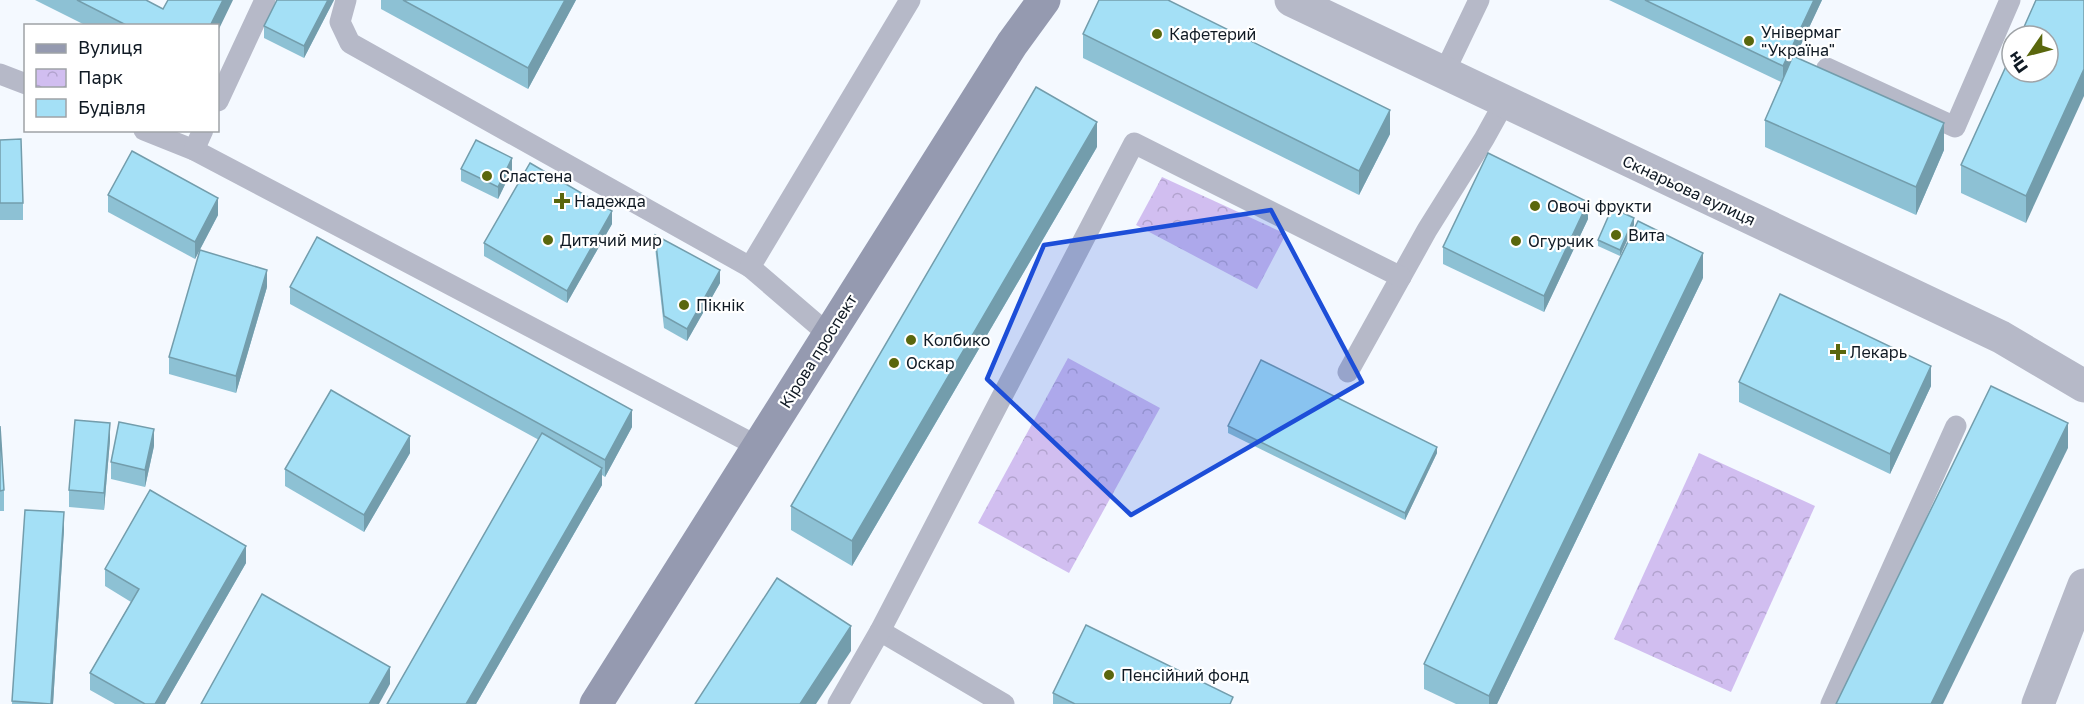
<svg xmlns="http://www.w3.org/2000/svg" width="2084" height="704" font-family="'Golos Text',sans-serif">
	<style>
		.park { fill: url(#park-crowns) }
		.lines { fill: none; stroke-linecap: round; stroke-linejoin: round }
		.lane { stroke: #b6b9c8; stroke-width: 21 }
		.street { stroke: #b6b9c8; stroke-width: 33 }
		.secondary { stroke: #959ab0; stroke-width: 33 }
		.wall { fill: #8dc1d4 }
		.shaded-wall { fill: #739dac }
		.building { fill: #a4e0f6; stroke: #739dac; stroke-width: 1.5 }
		.marked { fill: #1d4ed8; fill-opacity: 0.2; stroke: #1d4ed8; stroke-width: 4.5; stroke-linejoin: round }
		.poi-dot { fill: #5a670d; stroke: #fff; stroke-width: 2 }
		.labels { text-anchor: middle; stroke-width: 4.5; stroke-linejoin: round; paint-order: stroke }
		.poi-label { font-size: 16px; fill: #101a24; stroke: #fff; text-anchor: start }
		.street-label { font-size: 16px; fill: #101a24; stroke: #fff }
	</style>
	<defs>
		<pattern id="park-crowns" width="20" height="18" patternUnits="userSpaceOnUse" patternTransform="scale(1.5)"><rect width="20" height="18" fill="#d1bef0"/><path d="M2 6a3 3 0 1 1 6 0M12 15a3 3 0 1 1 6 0" fill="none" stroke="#b2a3ce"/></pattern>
	</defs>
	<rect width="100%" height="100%" fill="#f4f9ff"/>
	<g class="park">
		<polygon points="1162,177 1286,234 1257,289 1136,225"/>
		<polygon points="1068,358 1160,408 1069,573 978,523"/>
		<polygon points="1699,453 1815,506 1731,692 1614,639"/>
	</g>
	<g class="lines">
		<g class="lane">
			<polyline points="346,0 340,22 350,43 750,267"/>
			<polyline points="1827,68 1955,127 2010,0"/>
			<polyline points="1444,73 1479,0"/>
			<polyline points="0,74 26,84"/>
			<polyline points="218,101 265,0"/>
			<polyline points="144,130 194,150 759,447"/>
			<polyline points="194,150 203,130"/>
			<polyline points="828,334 750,267 910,0"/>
			<polyline points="1348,372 1427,230 1484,139 1504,103"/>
			<polyline points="880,631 1004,704"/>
			<polyline points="838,704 880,631 1134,143 1401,277"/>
			<polyline points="1831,704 1956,426"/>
		</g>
		<g class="street">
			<polyline points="1291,0 2001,337 2084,386"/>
			<polyline points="2038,704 2084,585"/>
		</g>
		<polyline class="secondary" points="596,704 1012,44 1044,0"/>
	</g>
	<g class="wall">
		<polygon points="35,0 146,0 163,9 218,26 87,26"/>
		<polygon points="334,0 304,58 264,38 264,26"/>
		<polygon points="381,0 576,0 528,89 381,9"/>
		<polygon points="1609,0 1822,0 1795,57 1944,150 1916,215 1765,147 1765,120 1781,82"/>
		<polygon points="2036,0 2026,223 1961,193 1961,165"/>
		<polygon points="1083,34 1390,134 1359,195 1083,58"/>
		<polygon points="0,140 23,203 23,220 0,220"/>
		<polygon points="1097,147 852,566 791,530 791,506"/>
		<polygon points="461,169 512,170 498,199 461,181"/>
		<polygon points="108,195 218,215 195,259 108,212"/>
		<polygon points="1588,219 1544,312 1443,264 1443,247"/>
		<polygon points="612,224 567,303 484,256 484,243"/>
		<polygon points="1634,225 1620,256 1598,246 1598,240"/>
		<polygon points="655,235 720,283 687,341 664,328 655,247"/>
		<polygon points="1703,278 1497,704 1456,704 1424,689 1424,664"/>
		<polygon points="267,287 236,393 169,374 169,357"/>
		<polygon points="290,287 632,427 605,477 602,475 602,485 476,704 387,704 539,440 290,304"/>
		<polygon points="1739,382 1931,386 1890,474 1739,402"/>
		<polygon points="0,426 4,490 4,511 0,511"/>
		<polygon points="1228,426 1437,453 1405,520 1228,433"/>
		<polygon points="110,440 104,510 69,507 69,490"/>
		<polygon points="154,446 145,487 111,479 111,462"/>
		<polygon points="410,453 364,532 285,486 285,469"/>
		<polygon points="25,510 64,529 53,704 12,704"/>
		<polygon points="246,563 165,704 115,704 90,690 90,673 131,602 105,586 105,569"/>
		<polygon points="1053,693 1233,704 1053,704"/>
	</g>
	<g class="shaded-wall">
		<polygon points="223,0 233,0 218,31 218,26 210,26"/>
		<polygon points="328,0 334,0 304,58 304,46"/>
		<polygon points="565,0 576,0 528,89 528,68"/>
		<polygon points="1814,0 1822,0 1783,83 1783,66"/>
		<polygon points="2084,69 2084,96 2026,223 2026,196"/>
		<polygon points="1390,110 1390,134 1359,195 1359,171"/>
		<polygon points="1097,122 1097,147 852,566 852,541"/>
		<polygon points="1944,123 1944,150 1916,215 1916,187"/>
		<polygon points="512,158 512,170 498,199 498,187"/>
		<polygon points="218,198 218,215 195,259 195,242"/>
		<polygon points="1588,202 1588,219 1544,312 1544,296"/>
		<polygon points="612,211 612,224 567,303 567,291"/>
		<polygon points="1634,218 1634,225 1620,256 1620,250"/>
		<polygon points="1703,253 1703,278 1497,704 1489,704 1489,696"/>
		<polygon points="267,270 267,287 236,393 236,376"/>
		<polygon points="720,270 720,283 687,341 687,329"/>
		<polygon points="1931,366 1931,386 1890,474 1890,454"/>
		<polygon points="632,410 632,427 605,477 605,460"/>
		<polygon points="110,423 110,440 104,510 104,493"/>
		<polygon points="2068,423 2068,448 1943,704 1931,704"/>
		<polygon points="154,429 154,446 145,487 145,470"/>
		<polygon points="410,436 410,453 364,532 364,515"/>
		<polygon points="1437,447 1437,453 1405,520 1405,513"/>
		<polygon points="602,468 602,485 476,704 466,704"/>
		<polygon points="64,512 64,529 53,704 51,704"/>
		<polygon points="246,546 246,563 165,704 155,704"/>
		<polygon points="851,626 851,651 816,704 800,704"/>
		<polygon points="390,667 390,684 379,704 369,704"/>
	</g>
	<g class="building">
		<polygon points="77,0 146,0 163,9 168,0 223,0 210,26 128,26"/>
		<polygon points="277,0 328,0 304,46 264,26"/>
		<polygon points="403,0 565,0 528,68"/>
		<polygon points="1099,0 1168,0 1390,110 1359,171 1083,34"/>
		<polygon points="1645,0 1814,0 1783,66"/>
		<polygon points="2036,0 2084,0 2084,69 2026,196 1961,165 2012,53 2012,72 2048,72 2048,36 2020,36"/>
		<polygon points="1793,56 1944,123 1916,187 1765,120"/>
		<polygon points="1036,87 1097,122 852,541 791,506"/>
		<polygon points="21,139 23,203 0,203 0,140"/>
		<polygon points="476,140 512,158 498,187 461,169"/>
		<polygon points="132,151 218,198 195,242 108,195"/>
		<polygon points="1488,153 1588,202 1544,296 1443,247"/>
		<polygon points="530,163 612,211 567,291 484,243"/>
		<polygon points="1612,208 1634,218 1620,250 1598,240"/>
		<polygon points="1638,221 1703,253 1489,696 1424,664"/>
		<polygon points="655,235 720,270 687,329 664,316"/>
		<polygon points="317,237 632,410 605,460 290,287"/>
		<polygon points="200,250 267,270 236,376 169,357"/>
		<polygon points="1780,294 1931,366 1890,454 1739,382"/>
		<polygon points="1261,360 1437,447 1405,513 1228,426"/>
		<polygon points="1991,386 2068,423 1931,704 1836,704"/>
		<polygon points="331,390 410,436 364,515 285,469"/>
		<polygon points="75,420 110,423 104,493 69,490"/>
		<polygon points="119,422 154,429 145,470 111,462"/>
		<polygon points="0,426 4,490 0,491"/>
		<polygon points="542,433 602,468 466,704 387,704"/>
		<polygon points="150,490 246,546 155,704 145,704 90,673 139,589 105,569"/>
		<polygon points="25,510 64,512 51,704 12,701"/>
		<polygon points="777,578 851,626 800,704 695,704"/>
		<polygon points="262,594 390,667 369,704 201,704"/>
		<polygon points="1086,625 1233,697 1230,704 1075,704 1053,693"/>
	</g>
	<path class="marked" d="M1271,210L1362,382L1131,515L987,379L1044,245Z"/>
	<g class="poi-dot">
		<circle cx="1157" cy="34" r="6"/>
		<circle cx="1749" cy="41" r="6"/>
		<circle cx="487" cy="176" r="6"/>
		<path d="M559 192h6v6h6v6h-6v6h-6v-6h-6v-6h6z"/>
		<circle cx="1535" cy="206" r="6"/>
		<circle cx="1616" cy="235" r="6"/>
		<circle cx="548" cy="240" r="6"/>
		<circle cx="1516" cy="241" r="6"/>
		<circle cx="684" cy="305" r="6"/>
		<circle cx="911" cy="340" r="6"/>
		<path d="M1835 343h6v6h6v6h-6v6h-6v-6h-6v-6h6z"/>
		<circle cx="894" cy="363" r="6"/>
		<circle cx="1109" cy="675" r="6"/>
	</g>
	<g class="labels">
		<g class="poi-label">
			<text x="1761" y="38">Універмаг<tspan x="1761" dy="18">"Україна"</tspan></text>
			<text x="1169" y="40">Кафетерий</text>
			<text x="499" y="182">Сластена</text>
			<text x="574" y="207">Надежда</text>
			<text x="1547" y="212">Овочі фрукти</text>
			<text x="1628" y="241">Вита</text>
			<text x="560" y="246">Дитячий мир</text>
			<text x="1528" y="247">Огурчик</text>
			<text x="696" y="311">Пікнік</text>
			<text x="923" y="346">Колбико</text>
			<text x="1850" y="358">Лекарь</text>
			<text x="906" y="369">Оскар</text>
			<text x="1121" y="681">Пенсійний фонд</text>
		</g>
		<g class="street-label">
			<text transform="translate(1689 190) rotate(25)" y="6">Скнарьова вулиця</text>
			<text transform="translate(818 351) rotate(-58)" y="6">Кірова проспект</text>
		</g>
	</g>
	<rect x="24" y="24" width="195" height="108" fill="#ffffff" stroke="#9fa3a7" stroke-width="1.5"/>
	<rect x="36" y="44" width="30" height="9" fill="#959ab0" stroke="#9fa3a7" stroke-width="1.5"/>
	<text x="78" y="54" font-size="18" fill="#101a24">Вулиця</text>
	<rect x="36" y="69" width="30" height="18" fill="url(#park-crowns)" stroke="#9fa3a7" stroke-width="1.5"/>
	<text x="78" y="84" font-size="18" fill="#101a24">Парк</text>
	<rect x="36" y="99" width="30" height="18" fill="#a4e0f6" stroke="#9fa3a7" stroke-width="1.5"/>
	<text x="78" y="114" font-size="18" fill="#101a24">Будівля</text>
	<g transform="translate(2030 54) rotate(235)"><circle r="28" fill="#ffffff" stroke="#9fa3a7" stroke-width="1.5"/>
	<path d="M0-4.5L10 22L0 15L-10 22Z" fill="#5a670d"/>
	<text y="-9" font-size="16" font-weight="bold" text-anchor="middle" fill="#101a24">Пн</text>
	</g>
</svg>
